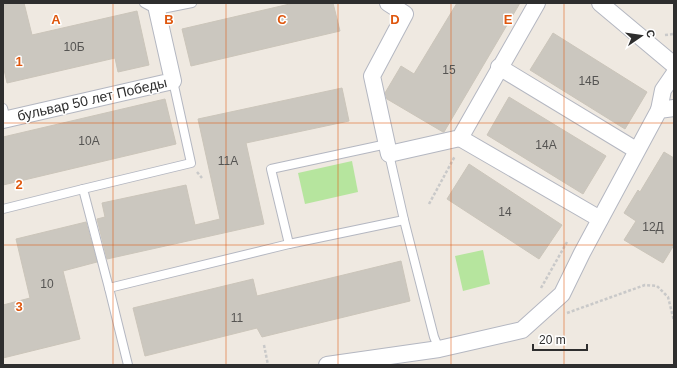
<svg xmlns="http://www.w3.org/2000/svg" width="677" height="368" font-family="Helvetica,sans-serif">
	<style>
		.green { fill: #b6e59e }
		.building { fill: #cbc7bf; stroke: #cbc5ba }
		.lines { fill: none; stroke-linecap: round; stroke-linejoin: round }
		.service-casing { stroke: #b4b7c1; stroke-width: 10 }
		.minor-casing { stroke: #b4b7c1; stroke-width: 18 }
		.path { stroke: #c9c9c9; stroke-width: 2.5; stroke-dasharray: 3 2; stroke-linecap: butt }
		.service { stroke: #fff; stroke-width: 8 }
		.minor { stroke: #fff; stroke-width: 16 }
		.grid { fill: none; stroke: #df570e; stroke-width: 1; stroke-opacity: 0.55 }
		.labels { text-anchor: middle; stroke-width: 3; stroke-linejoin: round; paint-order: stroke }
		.number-label { font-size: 12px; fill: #555452 }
		.street-label { font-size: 14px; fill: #2e2e2e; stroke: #fff }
		.grid-label { font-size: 13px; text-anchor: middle; font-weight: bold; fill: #df570e; stroke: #fff; stroke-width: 3; stroke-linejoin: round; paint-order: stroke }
	</style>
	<rect width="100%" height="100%" fill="#efe9e1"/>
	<g class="green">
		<polygon points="352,161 358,192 305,204 298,173"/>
		<polygon points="483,250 490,284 463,291 455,256"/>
	</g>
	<g class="building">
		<polygon points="3,3 24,3 32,35 137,11 149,65 118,72 115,58 7,83 3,65"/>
		<polygon points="294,3 333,3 340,31 191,66 182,29"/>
		<polygon points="457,3 520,3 444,132 443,132 387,99 385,93 401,66 414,74"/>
		<polygon points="553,33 647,92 625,129 530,70"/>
		<polygon points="342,88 349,121 246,143 264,224 107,259 97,219 105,217 102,203 186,185 195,225 220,219 198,119"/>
		<polygon points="509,97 606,156 583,194 487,135"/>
		<polygon points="165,99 176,144 3,185 3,137"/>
		<polygon points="664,152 674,158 674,245 663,263 624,240 636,221 624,213 638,190 640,192"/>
		<polygon points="469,164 562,225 539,259 447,199"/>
		<polygon points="86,222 97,262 63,271 80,339 3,358 3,305 30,298 16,239"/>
		<polygon points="401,261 410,301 262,337 257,328 145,356 133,308 253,279 257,296"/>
	</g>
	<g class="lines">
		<defs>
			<g id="service">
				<polyline points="144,3 157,10 192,3"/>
				<polyline points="173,81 191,163 83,189 109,288 289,244 404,220 389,154"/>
				<polyline points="3,108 6,119"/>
				<polyline points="3,209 83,189"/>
				<polyline points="404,220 434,337 439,349"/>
				<polyline points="289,244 271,169 387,144"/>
				<polyline points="109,288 128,365"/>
			</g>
			<g id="minor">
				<polyline points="388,3 405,14 372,76 389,154 460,138 537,3"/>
				<polyline points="600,3 674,65"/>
				<polyline points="499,67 636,150"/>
				<polyline points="659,110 663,90 674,74"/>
				<polyline points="3,120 173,81 157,10 162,3"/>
				<polyline points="460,138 600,219"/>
				<polyline points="327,365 439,349 522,330 562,294 582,253 659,110 674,108"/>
			</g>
		</defs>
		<use href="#service" class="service-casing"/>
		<use href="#minor" class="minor-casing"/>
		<g class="path">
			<polyline points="665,35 674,34"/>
			<polyline points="197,172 202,178"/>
			<polyline points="429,204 455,156"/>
			<polyline points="541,288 567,242"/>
			<polyline points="567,313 645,285 657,286 668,297 674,321"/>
			<polyline points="264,345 268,365"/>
		</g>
		<use href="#service" class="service"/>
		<use href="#minor" class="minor"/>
	</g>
	<path class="grid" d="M113,3V365M226,3V365M338,3V365M451,3V365M564,3V365M3,123H674M3,245H674"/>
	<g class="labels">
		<g class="number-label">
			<text x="74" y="51">10Б</text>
			<text x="449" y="74">15</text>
			<text x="589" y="85">14Б</text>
			<text x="89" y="145">10А</text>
			<text x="546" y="149">14А</text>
			<text x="228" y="165">11А</text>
			<text x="505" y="216">14</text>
			<text x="653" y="231">12Д</text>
			<text x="47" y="288">10</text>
			<text x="237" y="322">11</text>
		</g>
		<g class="street-label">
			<text transform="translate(92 99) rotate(-13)" y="5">бульвар 50 лет Победы</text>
		</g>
	</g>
	<g class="grid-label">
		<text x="56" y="24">A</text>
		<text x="169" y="24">B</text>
		<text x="282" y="24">C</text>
		<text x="395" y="24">D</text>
		<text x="508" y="24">E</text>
		<text x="19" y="66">1</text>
		<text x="19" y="189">2</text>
		<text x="19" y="311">3</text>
	</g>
	<rect width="677" height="368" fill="none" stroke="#2e2e2e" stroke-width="8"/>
	<g transform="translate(641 36) rotate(77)" stroke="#ffffff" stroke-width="3" paint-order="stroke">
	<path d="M0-3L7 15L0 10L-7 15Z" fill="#2e2e2e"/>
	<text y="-6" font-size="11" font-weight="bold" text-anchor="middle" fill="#2e2e2e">С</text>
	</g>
	<path d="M533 344v6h54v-6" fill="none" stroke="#2e2e2e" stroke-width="2"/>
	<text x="539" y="344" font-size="12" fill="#2e2e2e" stroke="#ffffff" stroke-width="3" paint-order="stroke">20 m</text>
</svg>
